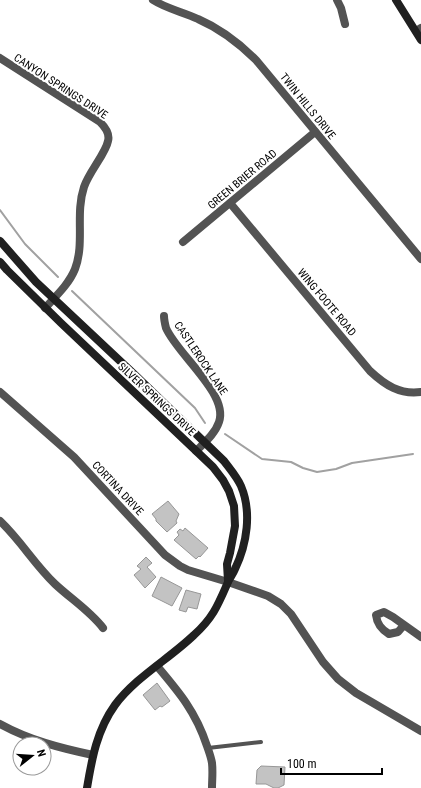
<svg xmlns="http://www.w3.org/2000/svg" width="421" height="788" font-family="'Roboto Condensed',sans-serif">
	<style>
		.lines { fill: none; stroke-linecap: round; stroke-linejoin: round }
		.stream { stroke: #a1a1a1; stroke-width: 2 }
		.building { fill: #c3c3c3; stroke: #979797 }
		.lane { stroke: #535353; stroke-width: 4 }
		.street { stroke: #535353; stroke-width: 8 }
		.secondary { stroke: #202020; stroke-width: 8 }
		.labels { text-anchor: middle; stroke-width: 4; stroke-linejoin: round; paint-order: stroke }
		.street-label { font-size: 11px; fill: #000; stroke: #fff }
	</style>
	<rect width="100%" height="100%" fill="#fff"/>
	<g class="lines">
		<g class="stream">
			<polyline points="0,210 25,244 58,277"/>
			<polyline points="72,291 195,408 205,423"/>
			<polyline points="225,434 262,459 291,462 303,468 317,472 336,469 352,463 413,454"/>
		</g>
	</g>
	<g class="building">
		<polygon points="168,501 179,514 176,521 177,523 167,532 156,521 156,519 152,514"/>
		<polygon points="185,528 208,548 200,557 199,556 196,559 174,540 179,535 177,532 180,529 183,531"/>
		<polygon points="146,557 152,563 147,567 156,577 145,588 134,575 141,569 137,566"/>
		<polygon points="161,577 182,588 172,606 152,596"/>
		<polygon points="186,590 201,594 197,609 188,607 186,612 179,610"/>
		<polygon points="157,683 170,701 162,707 160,706 155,710 143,695"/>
		<polygon points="261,766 285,767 284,785 278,788 274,788 266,784 256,784 257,770"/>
	</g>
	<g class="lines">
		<polyline class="lane" points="208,748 261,742"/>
		<g class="street">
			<path d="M153,0C167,9 183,12 198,19C221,29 239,43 256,60L421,259"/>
			<polyline points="337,0 341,8 345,24"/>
			<polyline points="416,31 421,28"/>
			<path d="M0,58L100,122C105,127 110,134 108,141C106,153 89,172 84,187C75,214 85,243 75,269C69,284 56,296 45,308"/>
			<path d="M230,203L370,371C385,385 400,395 421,392"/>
			<polyline points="183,242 315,132"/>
			<path d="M164,316C164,320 165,324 166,328C177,354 229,394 219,422C215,434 204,443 196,451"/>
			<polyline points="0,392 74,457 165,555 180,566 188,570 228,582 268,596 281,604 291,614 323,662 338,679 356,693 421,731"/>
			<path d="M0,521C21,541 35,565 55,584C71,599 90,611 103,628"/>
			<path d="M404,625L398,632L389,634C381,629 377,624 376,615L384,612L393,617L421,637"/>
			<path d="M157,666C179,692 196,712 207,746C209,752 211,757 212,763C213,772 212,780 212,788"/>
			<path d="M0,724C29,740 60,748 93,755"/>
		</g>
		<g class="secondary">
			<polyline points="396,0 421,40"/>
			<path d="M0,241L36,282L135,375L224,461C230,469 237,477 241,486C252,512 247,544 235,569C233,574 230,578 228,582C218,605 213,618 194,635C169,659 136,677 115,705C97,730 92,758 87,788"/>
			<polyline points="0,262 7,270 61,323 192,447 213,467 223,480 229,491 234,506 235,526 230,553 227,564 228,581"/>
		</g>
	</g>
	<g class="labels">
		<g class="street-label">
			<text transform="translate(61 86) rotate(33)" y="4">CANYON SPRINGS DRIVE</text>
			<text transform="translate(308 106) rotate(51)" y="4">TWIN HILLS DRIVE</text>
			<text transform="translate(242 179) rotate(-40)" y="4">GREEN BRIER ROAD</text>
			<text transform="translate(327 302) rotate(50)" y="4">WING FOOTE ROAD</text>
			<text transform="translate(201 358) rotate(56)" y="4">CASTLEROCK LANE</text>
			<text transform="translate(157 399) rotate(43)" y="4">SILVER SPRINGS DRIVE</text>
			<text transform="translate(118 488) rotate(47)" y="4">CORTINA DRIVE</text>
		</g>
	</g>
	<g transform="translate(32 756) rotate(73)"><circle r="19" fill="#ffffff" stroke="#999999"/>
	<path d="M0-3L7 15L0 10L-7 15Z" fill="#000000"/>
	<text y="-6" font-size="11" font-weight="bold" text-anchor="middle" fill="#000000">N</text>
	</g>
	<path d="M281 768v6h101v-6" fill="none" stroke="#000000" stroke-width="2"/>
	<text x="287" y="768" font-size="12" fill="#000000" stroke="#ffffff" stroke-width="3" paint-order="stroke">100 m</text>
</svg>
